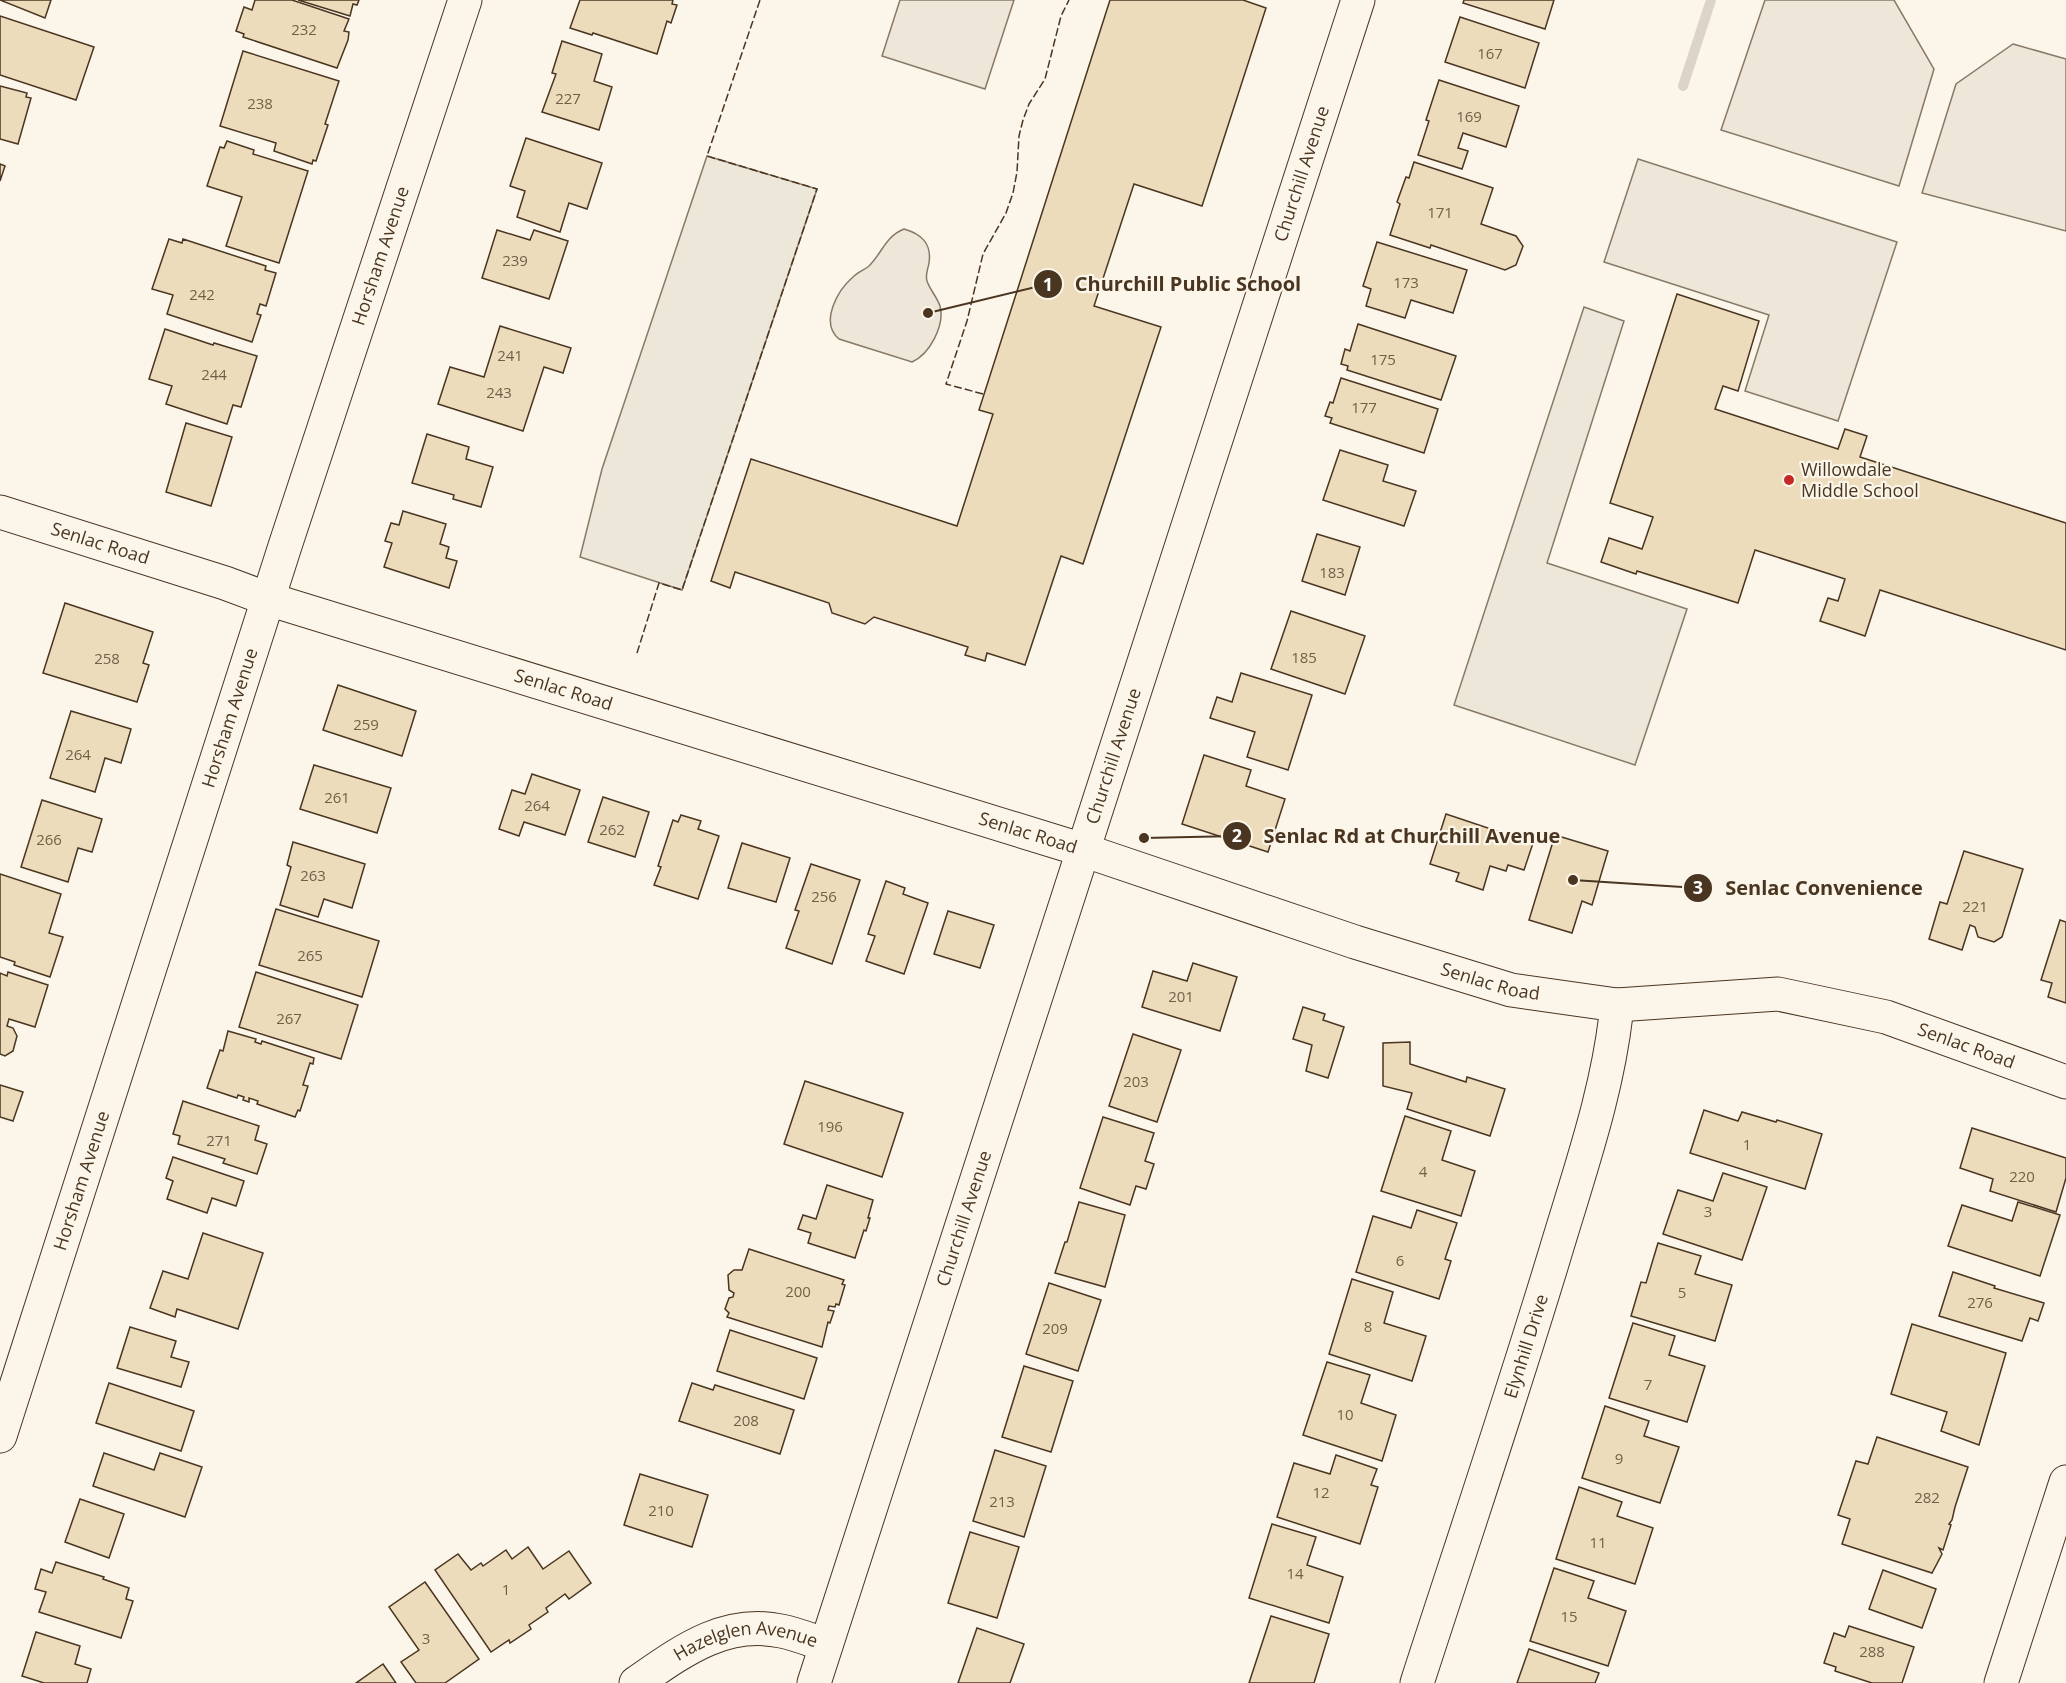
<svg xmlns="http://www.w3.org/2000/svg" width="2066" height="1683" font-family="'Open Sans',sans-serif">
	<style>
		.green { fill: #ede6d9; stroke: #887966; stroke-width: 1.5 }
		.parking { fill: #ede7d9; stroke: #887966; stroke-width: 1.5 }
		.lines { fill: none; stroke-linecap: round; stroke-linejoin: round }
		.stream { stroke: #dcd4c6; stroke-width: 10 }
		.building { fill: #ecdcbc; stroke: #4a3520; stroke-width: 1.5 }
		.minor-casing { stroke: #4a3520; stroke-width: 35 }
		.minor { stroke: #fbf6e9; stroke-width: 33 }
		.fence { stroke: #4a3520; stroke-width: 1.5; stroke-dasharray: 8 3; stroke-linecap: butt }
		.poi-dot { fill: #c62828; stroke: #fbf6e9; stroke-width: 2 }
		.labels { text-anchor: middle; stroke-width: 4.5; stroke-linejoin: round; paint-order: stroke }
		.number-label { font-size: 15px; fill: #725f47 }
		.street-label { font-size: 18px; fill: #4a3520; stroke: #fbf6e9 }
		.poi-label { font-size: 18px; fill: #4a3520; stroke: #fbf6e9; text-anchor: start }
		.leader { fill: none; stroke: #4a3520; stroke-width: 2 }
		.callout-dot { fill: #4a3520; stroke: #fbf6e9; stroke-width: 2 }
		.mark-label { font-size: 18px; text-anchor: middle; font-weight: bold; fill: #fff }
		.callout-label { font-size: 20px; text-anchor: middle; font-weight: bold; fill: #4a3520; stroke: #fbf6e9; stroke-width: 4.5; stroke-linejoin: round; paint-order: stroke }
	</style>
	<rect width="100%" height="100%" fill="#fbf6e9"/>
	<g class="green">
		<polygon points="900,0 1014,0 985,89 882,56"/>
		<polygon points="1765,0 1894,0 1934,69 1899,186 1721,130"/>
		<polygon points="2013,44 2066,59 2066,231 1922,193 1956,84"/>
		<polygon points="1638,159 1897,242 1838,421 1745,391 1769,315 1604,262"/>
		<path d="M904,229C921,234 932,243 929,263C928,269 925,275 927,281C930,290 937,297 940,306C945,325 930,354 912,362L839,339C819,322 838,290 853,277C858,272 864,270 869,266C882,253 886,236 904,229Z"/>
	</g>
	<g class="parking">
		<polygon points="707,156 817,189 682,590 580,557 602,469"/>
		<polygon points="1584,307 1624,321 1547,563 1687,609 1635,765 1454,705"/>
	</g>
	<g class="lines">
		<polyline class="stream" points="1683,86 1711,0"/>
	</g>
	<g class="building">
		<polygon points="0,0 51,0 45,18"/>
		<polygon points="255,0 292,0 349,19 344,31 349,32 348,40 337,68 243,37 244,34 236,31 244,7 252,10"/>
		<polygon points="298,0 359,0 357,5 353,4 350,16"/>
		<polygon points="580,0 673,0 672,4 677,5 671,23 667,21 657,54 593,33 592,35 570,28"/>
		<polygon points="1110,0 1243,0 1266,8 1202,206 1134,184 1094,306 1161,327 1083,564 1061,556 1025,665 987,653 985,661 965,655 968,647 874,617 865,624 832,613 829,603 735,572 730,588 711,581 751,459 957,526 993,414 979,410"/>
		<polygon points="1464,0 1554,0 1545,29 1463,3"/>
		<polygon points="0,16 94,47 76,100 0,75"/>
		<polygon points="1460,17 1539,43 1525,88 1445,62"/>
		<polygon points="562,41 602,54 594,81 612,87 599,130 542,112 556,74 552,73"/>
		<polygon points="243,51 339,81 325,124 328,125 316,161 313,160 312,164 274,151 276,143 220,126"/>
		<polygon points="1439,80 1519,106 1506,147 1463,133 1458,148 1468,151 1462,169 1418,155 1429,121 1426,120"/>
		<polygon points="0,86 27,93 26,97 31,98 18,144 0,139"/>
		<polygon points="526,138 602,163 587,209 569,203 560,232 517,217 525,191 510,186"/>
		<polygon points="227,141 254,150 253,154 308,171 279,263 226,246 242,197 207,186 220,147 224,148"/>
		<polygon points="1414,162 1493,188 1481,224 1516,236 1523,246 1516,265 1505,270 1431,245 1430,248 1390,235 1400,204 1397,202 1406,177 1409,178"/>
		<polygon points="0,164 5,166 0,181"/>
		<polygon points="497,230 530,240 534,230 568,241 549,299 482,278"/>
		<polygon points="169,239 182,243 183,239 266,266 265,270 276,273 266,306 260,304 257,314 261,315 252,342 167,314 173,295 152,289"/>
		<polygon points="1377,242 1467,270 1453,313 1411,300 1405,318 1366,306 1371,289 1363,286"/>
		<polygon points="1677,294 1759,321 1738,391 1723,386 1715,409 1838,449 1845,429 1867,436 1860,457 2066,523 2066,650 1880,590 1865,636 1820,621 1828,598 1838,601 1845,579 1755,550 1738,603 1637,571 1636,574 1601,562 1609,538 1642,549 1653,517 1610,503"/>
		<polygon points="1358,324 1456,356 1441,400 1347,370 1348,366 1341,364 1345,349 1350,351"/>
		<polygon points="500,326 571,348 563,373 544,367 523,431 438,404 450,367 484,377"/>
		<polygon points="165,329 213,345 214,343 257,356 241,407 233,405 227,424 166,404 172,386 149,379"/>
		<polygon points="1341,378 1438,409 1424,453 1330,423 1332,418 1325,416 1330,402 1333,403"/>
		<polygon points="186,423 232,437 211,506 166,492"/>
		<polygon points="427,434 469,447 466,459 493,467 481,507 453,499 454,495 412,483"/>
		<polygon points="1340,450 1388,465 1383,481 1416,491 1404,526 1323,500"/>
		<polygon points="403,511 446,524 440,544 449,547 446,558 457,561 449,588 384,567 392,543 385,541 391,523 399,525"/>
		<polygon points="1317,534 1360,547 1345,595 1302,581"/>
		<polygon points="65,603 153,632 143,663 149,665 137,702 43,673"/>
		<polygon points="1291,611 1365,636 1345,694 1271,669"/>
		<polygon points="1241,673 1312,695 1288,770 1247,757 1255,732 1210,718 1217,697 1232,702"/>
		<polygon points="338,685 416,711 402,756 323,730"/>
		<polygon points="71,711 131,729 121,763 105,758 95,792 50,778"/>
		<polygon points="1204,755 1251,770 1246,786 1285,799 1268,852 1182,824"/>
		<polygon points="314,765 391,788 377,833 300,809"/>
		<polygon points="532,774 580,790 565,835 524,822 519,836 499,829 512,790 525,794"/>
		<polygon points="603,797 649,812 635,857 588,842"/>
		<polygon points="42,800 102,819 92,852 78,848 68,882 21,867"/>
		<polygon points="1446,814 1533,843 1524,870 1508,865 1506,871 1490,866 1483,890 1456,881 1459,873 1430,864"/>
		<polygon points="681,815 701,821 698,829 719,836 698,899 654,885 661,867 658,866 673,820 678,822"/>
		<polygon points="1555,835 1608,851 1592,905 1582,901 1572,933 1529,920"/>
		<polygon points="293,842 365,864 352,908 324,899 318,917 280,905 291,867 287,865"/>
		<polygon points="742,843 790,858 776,902 728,888"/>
		<polygon points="1964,851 2023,869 2002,937 1994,942 1978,937 1975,927 1970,925 1962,950 1929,939 1940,902 1947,904"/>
		<polygon points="811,864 860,880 832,964 786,948 799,911 795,910"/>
		<polygon points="0,874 61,894 49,933 63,937 50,977 14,965 15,962 0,957"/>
		<polygon points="886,881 905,888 903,894 928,903 904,974 866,961 875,936 868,934"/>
		<polygon points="276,909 379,941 362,997 259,965"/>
		<polygon points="948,911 994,925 980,968 934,954"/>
		<polygon points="2060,920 2066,922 2066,1003 2048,997 2052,983 2041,980"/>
		<polygon points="1193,963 1237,977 1220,1031 1142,1007 1153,971 1187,981"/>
		<polygon points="8,972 48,985 35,1027 9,1019 7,1026 13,1028 17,1036 13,1051 5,1056 0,1054 0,973 7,976"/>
		<polygon points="256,972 358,1005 341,1059 239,1027"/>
		<polygon points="1303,1007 1325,1014 1323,1020 1344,1027 1328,1078 1306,1071 1312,1045 1293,1039"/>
		<polygon points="228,1031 256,1039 255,1042 261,1044 262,1041 314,1058 313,1064 310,1063 303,1085 308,1086 300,1111 298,1110 295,1117 257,1104 258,1101 249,1098 249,1102 243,1100 244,1097 238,1095 237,1098 207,1088 220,1050 223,1051"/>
		<polygon points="1133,1034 1181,1050 1157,1122 1109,1106"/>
		<polygon points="1410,1042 1410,1064 1466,1082 1467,1077 1505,1089 1490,1136 1407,1109 1412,1093 1383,1086 1383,1043"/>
		<polygon points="805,1081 903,1113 882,1177 784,1144"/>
		<polygon points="0,1085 23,1092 13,1121 0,1117"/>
		<polygon points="183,1101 259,1126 255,1140 267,1144 257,1174 223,1163 225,1159 178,1144 180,1136 173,1134"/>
		<polygon points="1704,1110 1738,1121 1742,1112 1776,1122 1777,1120 1822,1134 1805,1189 1690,1153"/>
		<polygon points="1405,1116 1451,1131 1442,1160 1475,1171 1461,1216 1381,1191"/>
		<polygon points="1103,1117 1154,1133 1145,1161 1154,1164 1146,1189 1136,1186 1130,1205 1080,1188"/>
		<polygon points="1972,1128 2066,1158 2066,1178 2056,1212 1990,1191 1993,1179 1960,1168"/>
		<polygon points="173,1157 244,1181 236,1206 212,1198 207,1213 167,1199 173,1181 166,1178"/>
		<polygon points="1723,1173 1767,1187 1742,1260 1663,1234 1678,1190 1713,1201"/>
		<polygon points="827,1185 873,1200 868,1218 870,1218 866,1231 864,1230 855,1258 808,1243 811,1233 798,1229 803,1215 816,1219"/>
		<polygon points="1079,1202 1125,1215 1105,1287 1055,1273 1065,1242 1067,1242"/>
		<polygon points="2018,1202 2060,1215 2040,1276 1948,1246 1962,1205 2012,1221"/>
		<polygon points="1417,1210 1457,1223 1445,1259 1451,1261 1439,1299 1356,1272 1373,1216 1411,1228"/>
		<polygon points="203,1233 263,1253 238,1329 177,1309 175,1317 150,1308 163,1271 188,1279"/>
		<polygon points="1658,1243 1701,1256 1695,1274 1732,1285 1715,1341 1631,1316 1641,1282 1646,1283"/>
		<polygon points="749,1249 844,1280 842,1284 845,1285 839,1305 836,1304 835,1307 829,1306 828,1310 834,1311 830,1323 828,1322 822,1347 727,1317 729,1313 725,1309 729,1298 733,1297 734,1293 729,1290 728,1275 734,1270 742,1270"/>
		<polygon points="1953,1272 1995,1286 1994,1288 2044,1303 2038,1321 2030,1318 2022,1341 1939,1316"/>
		<polygon points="1352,1279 1393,1292 1384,1323 1426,1336 1412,1381 1329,1354"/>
		<polygon points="1049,1283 1101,1300 1078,1371 1026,1354"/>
		<polygon points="1633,1323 1675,1336 1669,1355 1705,1366 1687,1422 1609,1398"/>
		<polygon points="1912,1324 2006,1353 1979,1445 1941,1431 1947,1412 1891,1394"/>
		<polygon points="130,1327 176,1341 171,1357 189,1362 181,1387 117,1368"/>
		<polygon points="730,1330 817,1358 804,1399 717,1371"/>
		<polygon points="1327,1362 1370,1375 1361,1403 1396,1415 1382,1461 1303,1435"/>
		<polygon points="1024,1366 1073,1381 1051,1452 1002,1437"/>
		<polygon points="109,1383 194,1411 181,1451 96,1423"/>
		<polygon points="692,1383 713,1390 715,1385 794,1410 780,1454 679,1421"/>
		<polygon points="1605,1406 1649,1421 1644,1436 1679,1447 1660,1503 1582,1478"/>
		<polygon points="1877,1437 1968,1467 1955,1507 1952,1520 1949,1524 1951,1525 1943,1550 1939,1548 1942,1554 1932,1573 1842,1544 1850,1519 1838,1515 1856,1461 1868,1464"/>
		<polygon points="995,1450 1046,1466 1024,1537 973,1521"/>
		<polygon points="104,1453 154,1470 160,1453 202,1467 185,1517 93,1486"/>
		<polygon points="1336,1455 1377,1469 1371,1485 1378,1487 1360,1544 1277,1517 1294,1463 1330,1474"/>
		<polygon points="640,1474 708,1495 692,1547 624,1525"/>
		<polygon points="1579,1487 1622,1502 1617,1516 1653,1528 1635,1584 1556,1559"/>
		<polygon points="80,1499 124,1514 109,1558 65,1542"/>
		<polygon points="1272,1524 1316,1537 1307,1565 1343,1577 1329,1623 1249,1598"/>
		<polygon points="970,1532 1019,1547 997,1618 948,1603"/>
		<polygon points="528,1547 543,1569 569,1551 591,1583 569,1599 565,1594 546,1608 548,1612 529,1625 531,1629 510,1643 509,1640 491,1652 435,1570 458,1554 471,1570 481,1563 483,1566 506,1550 512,1559"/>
		<polygon points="56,1562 104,1577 103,1579 129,1588 126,1599 133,1601 121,1638 39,1612 46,1592 35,1589 41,1569 52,1573"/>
		<polygon points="1554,1568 1594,1581 1588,1598 1626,1611 1608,1666 1530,1641"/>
		<polygon points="1883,1570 1936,1589 1922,1628 1869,1609"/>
		<polygon points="425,1582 479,1659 445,1683 416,1683 401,1662 419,1650 389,1607"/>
		<polygon points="1271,1616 1329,1634 1314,1683 1249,1683"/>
		<polygon points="1849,1626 1914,1647 1902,1683 1872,1683 1835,1671 1836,1667 1824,1663 1834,1633 1845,1637"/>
		<polygon points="977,1628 1024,1644 1010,1683 958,1683"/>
		<polygon points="36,1632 80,1646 75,1664 91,1669 87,1683 44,1683 22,1676"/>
		<polygon points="1529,1649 1599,1673 1595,1683 1517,1683"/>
		<polygon points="383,1664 396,1683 356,1683"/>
	</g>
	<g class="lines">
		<defs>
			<g id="minor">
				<path id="s1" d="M0,512L225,583L268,599L1083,850L1355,942L1511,990L1617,1005L1778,994L1886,1017L2066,1082"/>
				<path id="s2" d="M0,1436L285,546L465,0"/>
				<path id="s3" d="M636,1683C681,1652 724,1619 781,1631C796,1634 811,1640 826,1645"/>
				<path id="s4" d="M814,1683L1358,0"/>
				<path id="s5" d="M1417,1683C1464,1538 1513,1393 1557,1247C1581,1167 1609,1088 1617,1005"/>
				<polyline points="2001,1683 2066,1482"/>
			</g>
		</defs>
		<use href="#minor" class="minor-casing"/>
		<use href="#minor" class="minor"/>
		<g class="fence">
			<polyline points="983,394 946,384 967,321 983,254 1006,213 1013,193 1017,172 1019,136 1023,120 1029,104 1045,79 1061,16 1069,0"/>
			<polyline points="637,653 659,583 682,590 817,189 707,156 760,0"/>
		</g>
	</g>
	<circle class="poi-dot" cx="1789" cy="480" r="6"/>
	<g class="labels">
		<g class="number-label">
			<text x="304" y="35">232</text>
			<text x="1490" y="59">167</text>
			<text x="568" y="104">227</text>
			<text x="260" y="109">238</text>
			<text x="1469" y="122">169</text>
			<text x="1440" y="218">171</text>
			<text x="515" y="266">239</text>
			<text x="1406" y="288">173</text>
			<text x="202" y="300">242</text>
			<text x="510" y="361">241</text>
			<text x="1383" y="365">175</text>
			<text x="214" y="380">244</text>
			<text x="499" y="398">243</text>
			<text x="1364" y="413">177</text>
			<text x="1332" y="578">183</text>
			<text x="1304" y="663">185</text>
			<text x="107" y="664">258</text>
			<text x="366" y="730">259</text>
			<text x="78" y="760">264</text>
			<text x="337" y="803">261</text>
			<text x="537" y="811">264</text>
			<text x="612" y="835">262</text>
			<text x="49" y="845">266</text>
			<text x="313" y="881">263</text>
			<text x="824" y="902">256</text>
			<text x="1975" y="912">221</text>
			<text x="310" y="961">265</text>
			<text x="1181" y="1002">201</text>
			<text x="289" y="1024">267</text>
			<text x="1136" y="1087">203</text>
			<text x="830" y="1132">196</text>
			<text x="219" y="1146">271</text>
			<text x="1747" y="1150">1</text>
			<text x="1423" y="1177">4</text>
			<text x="2022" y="1182">220</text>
			<text x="1708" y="1217">3</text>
			<text x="1400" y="1266">6</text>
			<text x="798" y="1297">200</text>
			<text x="1682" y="1298">5</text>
			<text x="1980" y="1308">276</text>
			<text x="1368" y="1332">8</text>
			<text x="1055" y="1334">209</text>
			<text x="1648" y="1390">7</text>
			<text x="1345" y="1420">10</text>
			<text x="746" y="1426">208</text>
			<text x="1619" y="1464">9</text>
			<text x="1321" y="1498">12</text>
			<text x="1927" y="1503">282</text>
			<text x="1002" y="1507">213</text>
			<text x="661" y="1516">210</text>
			<text x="1598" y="1548">11</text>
			<text x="1295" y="1579">14</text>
			<text x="506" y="1595">1</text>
			<text x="1569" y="1622">15</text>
			<text x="426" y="1644">3</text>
			<text x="1872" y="1657">288</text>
		</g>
		<g class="street-label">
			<text dy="6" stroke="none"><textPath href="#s4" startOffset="1586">Churchill Avenue</textPath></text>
			<text dy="6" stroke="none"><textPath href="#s2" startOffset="1240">Horsham Avenue</textPath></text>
			<text dy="6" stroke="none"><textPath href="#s1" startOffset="105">Senlac Road</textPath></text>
			<text dy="6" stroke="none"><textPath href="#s1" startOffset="591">Senlac Road</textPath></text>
			<text dy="6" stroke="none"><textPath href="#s2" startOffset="754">Horsham Avenue</textPath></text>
			<text dy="6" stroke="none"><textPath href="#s4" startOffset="974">Churchill Avenue</textPath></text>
			<text dy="6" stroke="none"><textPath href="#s1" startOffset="1077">Senlac Road</textPath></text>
			<text dy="6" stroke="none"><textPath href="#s1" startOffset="1563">Senlac Road</textPath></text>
			<text dy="6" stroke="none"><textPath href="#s1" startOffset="2049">Senlac Road</textPath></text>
			<text dy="6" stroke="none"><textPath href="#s2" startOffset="268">Horsham Avenue</textPath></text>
			<text dy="6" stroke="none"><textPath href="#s4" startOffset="488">Churchill Avenue</textPath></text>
			<text dy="6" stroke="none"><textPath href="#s5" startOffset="354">Elynhill Drive</textPath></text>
			<text dy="6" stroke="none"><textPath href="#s3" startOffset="122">Hazelglen Avenue</textPath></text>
		</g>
		<g class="poi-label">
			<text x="1801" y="476">Willowdale<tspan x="1801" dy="21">Middle School</tspan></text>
		</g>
	</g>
	<path class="leader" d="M928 313L1048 284M1144 838L1237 836M1573 880L1698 888"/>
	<g class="callout-dot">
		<circle cx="928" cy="313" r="6"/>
		<circle cx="1144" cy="838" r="6"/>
		<circle cx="1573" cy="880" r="6"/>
		<circle cx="1048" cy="284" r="15"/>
		<circle cx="1237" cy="836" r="15"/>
		<circle cx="1698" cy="888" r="15"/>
	</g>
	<g class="mark-label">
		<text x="1048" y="291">1</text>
		<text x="1237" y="842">2</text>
		<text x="1698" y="894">3</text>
	</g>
	<g class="callout-label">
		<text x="1188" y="291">Churchill Public School</text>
		<text x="1412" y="843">Senlac Rd at Churchill Avenue</text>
		<text x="1824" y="895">Senlac Convenience</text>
	</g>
</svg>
